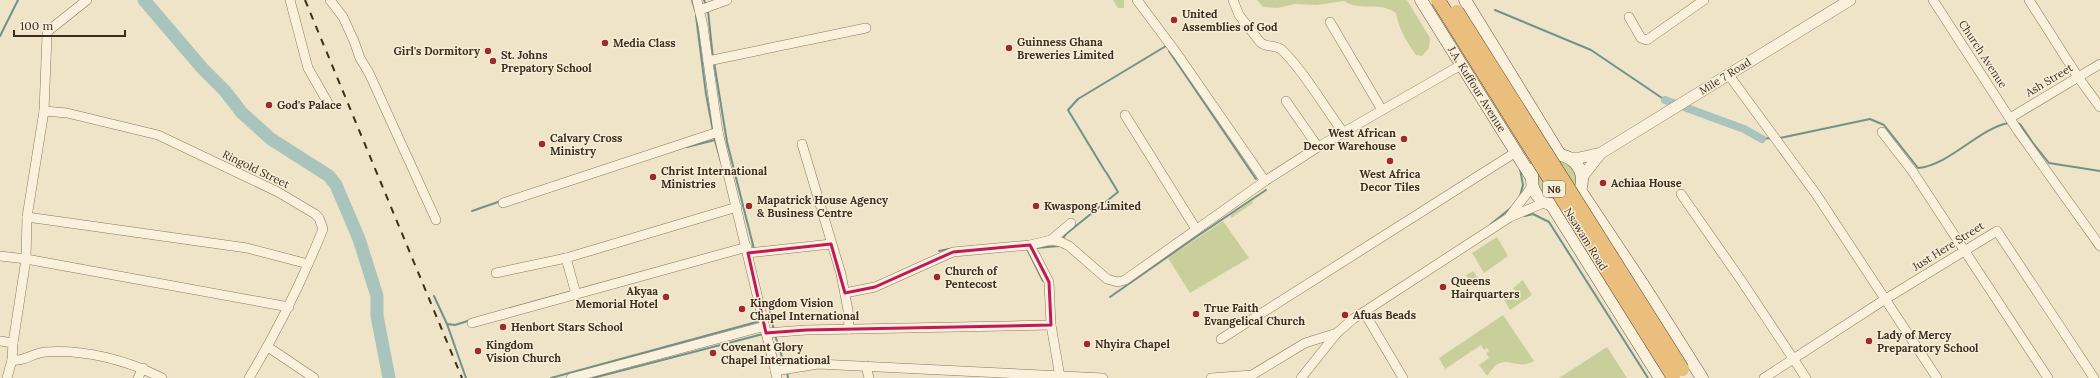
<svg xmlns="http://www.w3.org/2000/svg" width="2100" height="378" font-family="Lora,serif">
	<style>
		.green { fill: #c9cf9b }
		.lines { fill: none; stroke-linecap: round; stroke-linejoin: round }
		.stream { stroke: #6f938a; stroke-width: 2 }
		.canal { stroke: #a9c4bc; stroke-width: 8 }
		.river { stroke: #a9c4bc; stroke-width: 13 }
		.minor-casing { stroke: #8d765c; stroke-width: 10 }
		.tertiary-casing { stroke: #8d765c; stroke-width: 12 }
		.secondary-casing { stroke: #6f573f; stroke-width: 13 }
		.minor { stroke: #faf1dc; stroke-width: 9 }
		.tertiary { stroke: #faf1dc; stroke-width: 11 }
		.secondary { stroke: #faf1dc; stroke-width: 12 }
		.rail { stroke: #3d2e20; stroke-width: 2; stroke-dasharray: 7 7; stroke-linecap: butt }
		.trunk-bridge-casing { stroke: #5b4430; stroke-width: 15; stroke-linecap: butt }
		.trunk-bridge { stroke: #eabe7c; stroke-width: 14 }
		.marked { fill: none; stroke: #c2185b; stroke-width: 3; stroke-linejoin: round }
		.poi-dot { fill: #9e2a2b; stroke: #f7eed8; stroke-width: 1.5 }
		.labels { text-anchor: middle; stroke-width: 3; stroke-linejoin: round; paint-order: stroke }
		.shield { fill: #f7eed8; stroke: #756857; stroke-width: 1 }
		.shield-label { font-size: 10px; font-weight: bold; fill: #3d2e20 }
		.poi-label { font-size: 11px; font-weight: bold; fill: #3d2e20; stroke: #f7eed8; text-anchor: start }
		.street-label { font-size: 11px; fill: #3d2e20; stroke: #f7eed8 }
	</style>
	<rect width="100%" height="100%" fill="#f0e4c8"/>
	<g class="green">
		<polygon points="1113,0 1124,0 1124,8 1118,8"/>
		<path d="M1257,0H1407L1430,38L1429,48L1422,56L1416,55C1406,41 1399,29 1396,13C1380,1 1360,12 1344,1L1317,5L1295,4L1278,8L1263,7Z"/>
		<circle cx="1557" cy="179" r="19"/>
		<polygon points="1252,201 1253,203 1231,218 1231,215"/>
		<polygon points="1223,221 1249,258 1190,293 1168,258"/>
		<polygon points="1497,237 1508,256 1484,273 1472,253"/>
		<polygon points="1473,271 1481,283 1473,287 1466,275"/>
		<polygon points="1523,280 1532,295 1510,310 1502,296 1509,291 1512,296 1516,293 1513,288"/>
		<path d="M1503,315L1534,361C1512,373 1506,347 1487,376L1479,365L1489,358L1486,353L1489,351L1487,348L1484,350L1481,345L1445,369L1439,358Z"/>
		<polygon points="1607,347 1627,378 1559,378"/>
	</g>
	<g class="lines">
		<g class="stream">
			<polyline points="692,0 695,10"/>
			<polyline points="704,0 706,5"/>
			<polyline points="1495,10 1591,50 1665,100"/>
			<polyline points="708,11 713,58"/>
			<polyline points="696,16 706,94 713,131"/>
			<polyline points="0,36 18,0"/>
			<polyline points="1169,51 1256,179"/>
			<polyline points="714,62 727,142 754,249"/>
			<polyline points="2016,123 2020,124 2033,143 2049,163 2100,171"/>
			<polyline points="714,137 721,162"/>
			<path d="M1780,138L1870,119L1884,125L1918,168C1950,165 1979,128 2009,123"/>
			<polyline points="1762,139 1771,138"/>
			<polyline points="687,147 715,140"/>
			<polyline points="1520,169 1523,185 1520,196"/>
			<polyline points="1105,171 1068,110 1078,99 1166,46"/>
			<polyline points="472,211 501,201"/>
			<polyline points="1525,216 1533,214 1549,222 1648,378"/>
			<polyline points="1491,224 1512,207"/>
			<polyline points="1062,240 1066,234 1118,192 1106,172"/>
			<polyline points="1036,248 1059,246"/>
			<polyline points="1027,249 1043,281"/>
			<polyline points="939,251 949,249"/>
			<polyline points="434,296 447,324 466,378"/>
			<polyline points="1110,297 1196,237 1266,190"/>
			<polyline points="768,302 774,331"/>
			<polyline points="447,324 455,325 471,320"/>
			<polyline points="775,335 782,357"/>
			<polyline points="787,371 788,378"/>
			<polyline points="551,378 760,321"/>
			<polyline points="593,378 763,334"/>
		</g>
		<polyline class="canal" points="1665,100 1744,129 1762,139"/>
		<polyline class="river" points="144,0 203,69 225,91 242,113 271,139 329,176 336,185 359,239 377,296 377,316 389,378"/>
		<defs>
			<g id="minor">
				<polyline points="290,0 308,68 328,103"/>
				<polyline points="330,0 343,17 354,41 360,58 369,73 436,220"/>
				<polyline points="697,0 703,26 718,132 777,378"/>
				<polyline points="1137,0 1178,55 1265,181"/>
				<path d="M1233,0L1239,15L1260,42C1266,48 1275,44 1282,50C1303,70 1325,108 1343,132"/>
				<polyline points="1933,0 2018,131 2100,246"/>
				<polyline points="2029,0 2078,77 2100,107"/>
				<polyline points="700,10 727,0"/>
				<polyline points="1629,17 1641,38 1647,40 1704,0"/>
				<polyline points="1330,22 1382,110"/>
				<polyline points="708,61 866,28"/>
				<polyline points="1728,74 1816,194 1937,378"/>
				<polyline points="1286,101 1318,147"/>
				<path d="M44,111L67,113L158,135L278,192L315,214L319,218L323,229C302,281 278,330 249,378"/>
				<polyline points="1125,115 1196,229"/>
				<polyline points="2010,118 2100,64"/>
				<polyline points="1882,132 1913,172 2048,378"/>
				<polyline points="802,144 841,274 848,310 849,329"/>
				<polyline points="1681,194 1741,280 1806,378"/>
				<polyline points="503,203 718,132"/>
				<polyline points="1510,216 1533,185"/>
				<polyline points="27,217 247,248 308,264"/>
				<polyline points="1051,240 1071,223"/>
				<polyline points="1030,245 1049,282 1051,325 1060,377"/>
				<polyline points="748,253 831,244"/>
				<polyline points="0,256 26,259 289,307"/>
				<polyline points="566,258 576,294"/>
				<polyline points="496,273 566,258 737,207"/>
				<polyline points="845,293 875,287 953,252 1030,245 1051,240 1061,242 1069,246 1107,279 1118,282 1125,280 1265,181 1318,147 1461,65"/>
				<polyline points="1364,312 1403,378"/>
				<polyline points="472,323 747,247"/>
				<polyline points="766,333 806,330 1051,325"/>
				<polyline points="1221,339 1516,152"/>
				<path d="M0,341L13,343L12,360C24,362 33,353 45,352C84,349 127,360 162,378"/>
				<polyline points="13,343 26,259 27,217 44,111 47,35 48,31 87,0"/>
				<polyline points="268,347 314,378"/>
				<polyline points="866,366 869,378"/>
				<polyline points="775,371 818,364 1103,378"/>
				<polyline points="7,378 12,360"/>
				<polyline points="138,378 143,368"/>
				<polyline points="571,378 765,326"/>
				<polyline points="1211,378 1252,375 1305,343 1337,333"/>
				<polyline points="1301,378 1337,333 1353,319 1510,217 1546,202"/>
				<polyline points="1764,378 1884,300 1997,231 2094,378"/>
			</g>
			<g id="tertiary">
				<polyline points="1570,158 1579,158 1601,153 1850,0"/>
				<polyline points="1582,177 1600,154"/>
			</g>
			<g id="secondary">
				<polyline points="1421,0 1532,178"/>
				<polyline points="1465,0 1560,155"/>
				<circle cx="1557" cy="180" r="25"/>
				<polyline points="1580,190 1642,283 1702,378"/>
				<polyline points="1551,204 1660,378"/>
			</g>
		</defs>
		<use href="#minor" class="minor-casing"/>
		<use href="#tertiary" class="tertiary-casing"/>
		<use href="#secondary" class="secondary-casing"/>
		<use href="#minor" class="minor"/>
		<use href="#tertiary" class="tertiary"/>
		<use href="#secondary" class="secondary"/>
		<polyline class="rail" points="305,0 462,378"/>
		<defs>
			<g id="trunk-bridge">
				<polyline points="1438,0 1673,376"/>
				<polyline points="1457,12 1682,369"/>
			</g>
		</defs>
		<use href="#trunk-bridge" class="trunk-bridge-casing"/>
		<use href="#trunk-bridge" class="trunk-bridge"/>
	</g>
	<path class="marked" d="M831,244L845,293L875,287L953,252L1030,245L1049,282L1051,325L806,330L766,333L748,253Z"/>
	<g class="poi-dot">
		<circle cx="1174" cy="20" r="4"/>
		<circle cx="605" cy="43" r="4"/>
		<circle cx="1009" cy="48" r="4"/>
		<circle cx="488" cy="51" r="4"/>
		<circle cx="493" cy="61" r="4"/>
		<circle cx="269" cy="105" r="4"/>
		<circle cx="1404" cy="139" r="4"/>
		<circle cx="542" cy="144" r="4"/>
		<circle cx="1390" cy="161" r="4"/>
		<circle cx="653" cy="177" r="4"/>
		<circle cx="1603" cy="183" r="4"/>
		<circle cx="749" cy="206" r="4"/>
		<circle cx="1036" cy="206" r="4"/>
		<circle cx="937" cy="277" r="4"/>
		<circle cx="1443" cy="287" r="4"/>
		<circle cx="666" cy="297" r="4"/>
		<circle cx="742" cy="309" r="4"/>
		<circle cx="1196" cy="314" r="4"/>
		<circle cx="1345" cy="315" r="4"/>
		<circle cx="503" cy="327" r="4"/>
		<circle cx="1869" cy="341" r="4"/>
		<circle cx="1087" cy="344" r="4"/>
		<circle cx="478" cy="351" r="4"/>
		<circle cx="713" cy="353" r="4"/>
	</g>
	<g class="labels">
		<rect class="shield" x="1543" y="181" width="22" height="16" rx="3"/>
		<g class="shield-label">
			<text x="1554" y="193">N6</text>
		</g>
		<g class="poi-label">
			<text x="1182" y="18">United<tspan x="1182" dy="13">Assemblies of God</tspan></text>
			<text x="1017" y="46">Guinness Ghana<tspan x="1017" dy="13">Breweries Limited</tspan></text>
			<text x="613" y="47">Media Class</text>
			<text x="480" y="55" text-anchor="end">Girl's Dormitory</text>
			<text x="501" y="59">St. Johns<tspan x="501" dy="13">Prepatory School</tspan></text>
			<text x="277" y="109">God's Palace</text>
			<text x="1396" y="137" text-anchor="end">West African<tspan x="1396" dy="13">Decor Warehouse</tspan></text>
			<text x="550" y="142">Calvary Cross<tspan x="550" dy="13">Ministry</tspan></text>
			<text x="661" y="175">Christ International<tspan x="661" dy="13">Ministries</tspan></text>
			<text x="1390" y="178" text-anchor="middle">West Africa<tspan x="1390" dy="13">Decor Tiles</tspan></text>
			<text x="1611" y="187">Achiaa House</text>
			<text x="757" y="204">Mapatrick House Agency<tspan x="757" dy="13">&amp; Business Centre</tspan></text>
			<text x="1044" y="210">Kwaspong Limited</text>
			<text x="945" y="275">Church of<tspan x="945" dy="13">Pentecost</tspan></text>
			<text x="1451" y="285">Queens<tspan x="1451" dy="13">Hairquarters</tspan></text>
			<text x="658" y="295" text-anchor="end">Akyaa<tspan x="658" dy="13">Memorial Hotel</tspan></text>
			<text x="750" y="307">Kingdom Vision<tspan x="750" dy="13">Chapel International</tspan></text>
			<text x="1204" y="312">True Faith<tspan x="1204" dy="13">Evangelical Church</tspan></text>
			<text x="1353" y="319">Afuas Beads</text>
			<text x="511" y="331">Henbort Stars School</text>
			<text x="1877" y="339">Lady of Mercy<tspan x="1877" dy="13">Preparatory School</tspan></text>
			<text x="1095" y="348">Nhyira Chapel</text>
			<text x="486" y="349">Kingdom<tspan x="486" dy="13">Vision Church</tspan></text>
			<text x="721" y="351">Covenant Glory<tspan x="721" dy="13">Chapel International</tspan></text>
		</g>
		<g class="street-label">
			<text transform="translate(1983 54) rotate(57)" y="4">Church Avenue</text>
			<text transform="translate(1725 76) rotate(-32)" y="4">Mile 7 Road</text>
			<text transform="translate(2049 80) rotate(-31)" y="4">Ash Street</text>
			<text transform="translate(1477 89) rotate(58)" y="4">J.A. Kuffour Avenue</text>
			<text transform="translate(256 169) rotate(26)" y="4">Ringold Street</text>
			<text transform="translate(1586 239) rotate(58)" y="4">Nsawam Road</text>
			<text transform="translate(1948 246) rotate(-32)" y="4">Just Here Street</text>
		</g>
	</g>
	<path d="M14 30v6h111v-6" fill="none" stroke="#3d2e20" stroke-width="2"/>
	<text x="20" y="30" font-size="12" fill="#3d2e20" stroke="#f7eed8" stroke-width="3" paint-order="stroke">100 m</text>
</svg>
